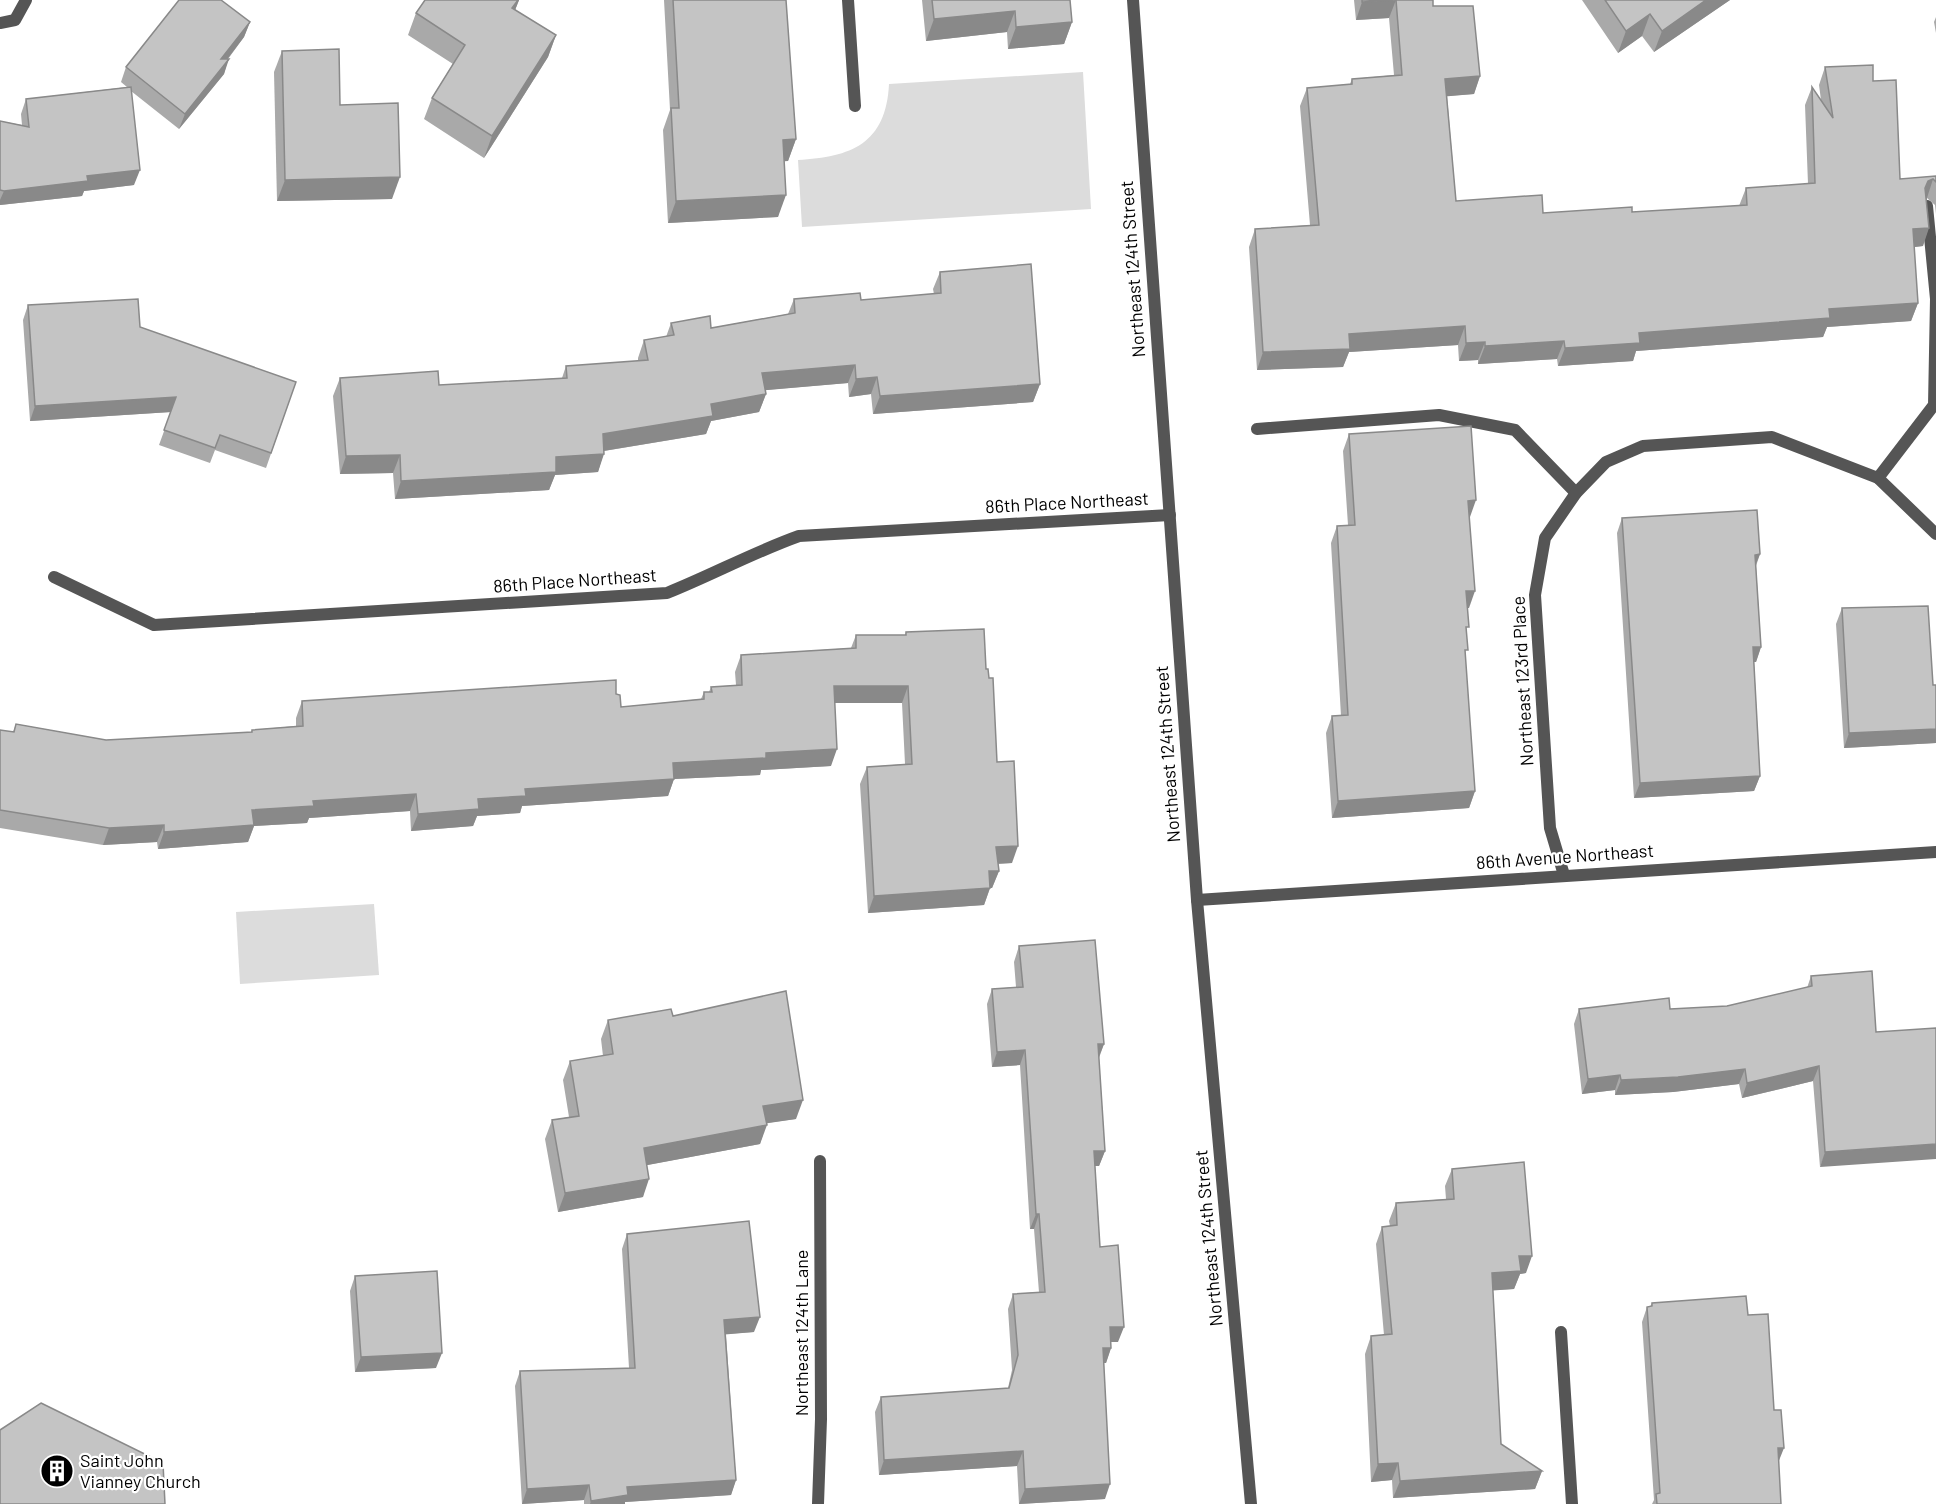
<svg xmlns="http://www.w3.org/2000/svg" width="1936" height="1504" font-family="Barlow,sans-serif">
	<style>
		.green { fill: #dcdcdc }
		.lines { fill: none; stroke-linecap: round; stroke-linejoin: round }
		.lane { stroke: #555; stroke-width: 12 }
		.street { stroke: #555; stroke-width: 12 }
		.wall { fill: #a9a9a9 }
		.shaded-wall { fill: #898989 }
		.building { fill: #c4c4c4; stroke: #898989; stroke-width: 1.5 }
		.labels { text-anchor: middle; stroke-width: 4.5; stroke-linejoin: round; paint-order: stroke }
		.street-label { font-size: 18px; fill: #000; stroke: #fff }
		.poi-label { font-size: 18px; fill: #000; stroke: #fff; text-anchor: start }
	</style>
	<rect width="100%" height="100%" fill="#fff"/>
	<g class="green">
		<path d="M1083,72L1091,209L802,227L798,160C851,157 886,144 889,84Z"/>
		<polygon points="374,904 379,975 240,984 236,912"/>
	</g>
	<g class="lines">
		<polyline class="lane" points="1927,206 1936,299 1934,405 1878,478 1936,534"/>
		<g class="street">
			<polyline points="848,0 855,106"/>
			<polyline points="1133,0 1197,900 1251,1504"/>
			<polyline points="0,23 15,20 26,0"/>
			<polyline points="1257,429 1439,415 1515,430 1576,493"/>
			<path d="M54,577L154,625L667,593C712,575 754,552 799,536L1170,515"/>
			<polyline points="1564,875 1550,828 1535,595 1545,538 1576,493 1606,462 1643,446 1772,437 1878,478"/>
			<polyline points="1197,900 1936,852"/>
			<polyline points="1561,1332 1572,1504"/>
			<polyline points="818,1504 821,1419 820,1161"/>
		</g>
	</g>
	<g class="wall">
		<polygon points="425,0 519,0 515,10 556,35 548,57 484,158 424,119 432,98 453,64 408,35 416,13"/>
		<polygon points="664,0 786,0 796,139 788,161 784,161 778,217 668,223 663,130 670,110"/>
		<polygon points="922,0 1070,0 1072,22 1064,44 1008,49 1007,32 926,41"/>
		<polygon points="1354,0 1433,0 1433,6 1480,76 1474,94 1447,96 1456,201 1543,213 1632,212 1739,206 1746,188 1808,184 1805,105 1812,87 1821,100 1819,85 1825,67 1873,81 1900,179 1936,176 1936,214 1935,205 1927,198 1923,246 1914,247 1918,303 1911,321 1827,327 1823,337 1636,351 1633,361 1558,366 1557,359 1478,364 1478,360 1459,361 1458,345 1349,352 1343,367 1257,370 1249,247 1255,229 1310,225 1300,106 1307,88 1350,84 1352,79 1394,75 1389,18 1356,20"/>
		<polygon points="1582,0 1730,0 1654,52 1642,36 1618,53"/>
		<polygon points="1936,17 1936,33 1934,22"/>
		<polygon points="250,22 244,37 228,59 224,74 179,129 131,91 134,185 84,191 82,196 0,205 0,121 22,125 21,114 26,99 127,87 121,82 126,67"/>
		<polygon points="282,51 340,105 392,199 277,201 274,72"/>
		<polygon points="940,272 1040,384 1033,402 873,414 871,394 849,397 848,383 765,390 766,394 759,412 711,421 706,434 604,451 598,472 555,475 549,490 395,499 393,473 340,474 333,396 340,378 439,385 562,378 566,366 638,361 638,358 644,340 666,337 671,323 711,328 788,314 794,299 861,300 934,294 933,289"/>
		<polygon points="28,305 140,327 296,382 266,468 215,450 210,463 159,445 171,412 30,421 23,320"/>
		<polygon points="1349,434 1470,517 1469,608 1467,608 1465,656 1475,791 1469,808 1332,818 1326,733 1332,716 1341,716 1331,543 1337,526 1348,525 1343,451"/>
		<polygon points="1622,518 1760,554 1756,566 1761,647 1756,662 1754,662 1760,776 1754,791 1634,798 1617,533"/>
		<polygon points="1842,608 1933,685 1936,685 1936,743 1844,748 1836,624"/>
		<polygon points="906,632 986,669 997,762 1012,863 998,864 999,871 992,888 990,888 984,905 868,913 860,784 867,767 905,764 902,703 835,703 831,766 761,770 760,775 674,779 668,796 522,806 520,813 477,816 473,826 411,831 410,811 309,818 307,823 254,826 248,842 158,849 157,842 103,845 0,828 0,730 13,732 16,724 106,740 251,732 252,730 296,726 296,718 302,701 616,694 621,707 701,699 704,692 709,692 711,687 736,685 735,672 741,655 851,648 856,635 905,635"/>
		<polygon points="1019,946 1104,1044 1099,1058 1105,1151 1099,1166 1095,1166 1100,1247 1118,1342 1111,1342 1111,1348 1106,1363 1104,1363 1105,1499 1019,1504 1017,1466 879,1475 875,1412 881,1397 1008,1388 1012,1370 1008,1309 1013,1294 1039,1292 1034,1229 1030,1229 1020,1065 992,1067 987,1004 992,989 1016,987 1014,962"/>
		<polygon points="1811,976 1876,1032 1820,1167 1813,1081 1742,1098 1739,1084 1673,1092 1615,1095 1615,1090 1582,1094 1574,1024 1579,1009 1670,1009 1727,1006 1807,988"/>
		<polygon points="673,1016 796,1119 766,1123 760,1144 647,1165 643,1197 558,1212 545,1139 552,1120 569,1117 563,1080 570,1061 603,1056 601,1039 608,1020"/>
		<polygon points="1452,1169 1526,1273 1520,1274 1514,1289 1493,1290 1501,1444 1542,1471 1535,1489 1393,1498 1392,1480 1371,1482 1365,1354 1371,1336 1384,1335 1376,1244 1382,1227 1390,1226 1389,1221 1396,1203 1446,1199 1445,1186"/>
		<polygon points="627,1234 754,1332 726,1334 736,1480 731,1495 625,1502 625,1504 584,1504 584,1500 522,1504 515,1386 520,1371 629,1368 622,1249"/>
		<polygon points="355,1276 436,1368 355,1372 350,1291"/>
		<polygon points="1652,1303 1748,1315 1774,1410 1781,1504 1652,1504 1654,1500 1642,1322 1647,1307 1650,1307"/>
	</g>
	<g class="shaded-wall">
		<polygon points="518,0 519,0 512,18 512,8"/>
		<polygon points="1396,0 1389,18 1356,20 1362,2"/>
		<polygon points="1706,0 1730,0 1654,52 1662,31"/>
		<polygon points="1015,11 1007,32 926,41 934,19"/>
		<polygon points="1650,14 1642,36 1618,53 1626,31"/>
		<polygon points="250,22 244,37 216,74 221,59"/>
		<polygon points="1072,22 1064,44 1008,49 1016,27"/>
		<polygon points="556,35 548,57 484,158 492,136"/>
		<polygon points="229,59 224,74 179,129 185,114"/>
		<polygon points="1480,76 1474,94 1439,97 1445,79"/>
		<polygon points="796,139 788,161 775,162 783,140"/>
		<polygon points="140,170 134,185 84,191 82,196 0,205 0,200 4,191 87,176"/>
		<polygon points="400,177 392,199 277,201 285,180"/>
		<polygon points="1933,179 1927,198 1919,206 1928,181"/>
		<polygon points="786,195 778,217 668,223 676,201"/>
		<polygon points="1929,228 1923,246 1906,248 1913,229"/>
		<polygon points="1918,303 1911,321 1827,327 1823,337 1636,351 1633,361 1558,366 1565,348 1639,333 1829,309"/>
		<polygon points="1465,326 1458,345 1349,352 1343,367 1257,370 1263,352 1349,334"/>
		<polygon points="1564,341 1557,359 1478,364 1485,346"/>
		<polygon points="1485,342 1478,360 1459,361 1466,343"/>
		<polygon points="855,365 848,383 755,391 762,373"/>
		<polygon points="877,377 871,394 849,397 856,379"/>
		<polygon points="1040,384 1033,402 873,414 880,396"/>
		<polygon points="766,394 759,412 711,421 706,434 597,452 603,434 711,404"/>
		<polygon points="176,397 171,412 30,421 35,406"/>
		<polygon points="604,454 598,472 555,475 549,490 395,499 401,481 556,457"/>
		<polygon points="400,455 393,473 340,474 346,456"/>
		<polygon points="1476,500 1470,517 1461,518 1468,501"/>
		<polygon points="1760,554 1754,569 1755,555"/>
		<polygon points="1466,591 1475,591 1469,608 1460,608"/>
		<polygon points="1753,647 1761,647 1756,662 1748,662"/>
		<polygon points="834,686 908,686 902,703 828,703"/>
		<polygon points="1936,729 1936,743 1844,748 1849,733"/>
		<polygon points="837,749 831,766 761,770 760,775 674,779 668,796 522,806 520,813 477,816 473,826 411,831 418,814 525,789 673,763 766,753"/>
		<polygon points="1760,776 1754,791 1634,798 1640,783"/>
		<polygon points="1475,791 1469,808 1332,818 1338,801"/>
		<polygon points="416,794 410,811 309,818 307,823 254,826 248,842 158,849 164,832 252,810 313,801"/>
		<polygon points="164,825 157,842 103,845 109,828"/>
		<polygon points="1018,846 1012,863 990,864 996,847"/>
		<polygon points="989,871 999,871 992,888 983,888"/>
		<polygon points="990,888 984,905 868,913 874,896"/>
		<polygon points="1098,1044 1104,1044 1098,1059"/>
		<polygon points="1025,1050 1020,1065 992,1067 997,1052"/>
		<polygon points="1819,1066 1813,1081 1742,1098 1747,1083"/>
		<polygon points="1745,1069 1739,1084 1673,1092 1615,1095 1621,1080"/>
		<polygon points="1620,1075 1615,1090 1582,1094 1588,1079"/>
		<polygon points="803,1100 796,1119 756,1125 763,1106"/>
		<polygon points="767,1125 760,1144 637,1167 644,1148"/>
		<polygon points="1936,1144 1936,1159 1820,1167 1825,1152"/>
		<polygon points="1094,1151 1105,1151 1099,1166 1089,1166"/>
		<polygon points="649,1179 643,1197 558,1212 565,1193"/>
		<polygon points="1036,1214 1039,1214 1034,1229 1030,1229"/>
		<polygon points="1519,1256 1532,1256 1526,1273 1520,1274 1514,1289 1486,1291 1492,1273"/>
		<polygon points="760,1317 754,1332 719,1335 724,1320"/>
		<polygon points="1110,1327 1124,1327 1118,1342 1105,1342"/>
		<polygon points="1103,1348 1111,1348 1106,1363 1097,1363"/>
		<polygon points="442,1353 436,1368 355,1372 361,1357"/>
		<polygon points="1778,1448 1784,1448 1778,1463"/>
		<polygon points="1023,1451 1017,1466 879,1475 884,1460"/>
		<polygon points="1398,1463 1392,1480 1371,1482 1378,1464"/>
		<polygon points="1542,1471 1535,1489 1393,1498 1400,1481"/>
		<polygon points="736,1480 731,1495 625,1502 625,1504 590,1504 591,1501 627,1487"/>
		<polygon points="1110,1484 1105,1499 1019,1504 1025,1489"/>
		<polygon points="589,1485 584,1500 522,1504 527,1489"/>
	</g>
	<g class="building">
		<polygon points="179,0 221,0 250,22 221,59 229,59 185,114 126,67"/>
		<polygon points="425,0 518,0 512,8 556,35 492,136 432,98 465,45 416,13"/>
		<polygon points="673,0 786,0 796,139 783,140 786,195 676,201 671,108 679,108"/>
		<polygon points="932,0 1070,0 1072,22 1016,27 1015,11 934,19"/>
		<polygon points="1362,0 1393,0 1362,2"/>
		<polygon points="1396,0 1433,0 1433,6 1473,6 1480,76 1445,79 1456,201 1542,195 1543,213 1632,207 1632,212 1747,205 1746,188 1815,183 1812,87 1833,118 1825,67 1873,65 1873,81 1896,80 1900,179 1936,176 1936,182 1933,179 1928,181 1925,188 1929,228 1913,229 1918,303 1829,309 1830,318 1639,333 1640,343 1565,348 1564,341 1485,346 1485,342 1466,343 1465,326 1349,334 1350,349 1263,352 1255,229 1319,225 1307,88 1352,84 1352,79 1402,75"/>
		<polygon points="1605,0 1706,0 1662,31 1650,14 1626,31"/>
		<polygon points="339,49 340,105 398,103 400,177 285,180 282,51"/>
		<polygon points="131,87 140,170 87,176 88,181 4,191 0,190 0,121 29,127 26,99"/>
		<polygon points="1031,264 1040,384 880,396 877,377 856,379 855,365 762,373 766,394 711,404 713,416 603,434 604,454 556,457 556,472 401,481 400,455 346,456 340,378 438,371 439,385 567,378 566,366 648,360 644,340 674,335 671,323 710,316 711,328 795,313 794,299 860,293 861,300 941,293 940,272"/>
		<polygon points="138,299 140,327 296,382 271,453 220,435 215,448 164,430 176,397 35,406 28,305"/>
		<polygon points="1471,426 1476,500 1468,501 1475,591 1466,591 1469,627 1466,627 1468,650 1465,650 1475,791 1338,801 1332,716 1348,715 1337,526 1355,525 1349,434"/>
		<polygon points="1757,510 1760,554 1755,555 1761,647 1753,647 1760,776 1640,783 1622,518"/>
		<polygon points="1928,606 1933,685 1936,685 1936,729 1849,733 1842,608"/>
		<polygon points="984,629 986,669 988,669 989,678 993,678 997,762 1014,761 1018,846 996,847 999,871 989,871 990,888 874,896 867,767 912,764 908,686 834,686 837,749 766,753 766,758 673,763 674,779 525,789 526,796 478,799 479,809 418,814 416,794 313,801 314,806 252,810 254,825 164,832 164,825 109,828 0,810 0,730 14,732 16,724 106,740 252,732 252,730 303,726 302,701 616,680 616,694 620,695 621,707 704,699 704,692 712,692 711,687 742,685 741,655 856,648 856,635 906,635 906,632"/>
		<polygon points="1095,940 1104,1044 1098,1044 1105,1151 1094,1151 1100,1247 1118,1245 1124,1327 1110,1327 1111,1348 1103,1348 1110,1484 1025,1489 1023,1451 884,1460 881,1397 1009,1388 1018,1355 1013,1294 1045,1292 1039,1214 1036,1214 1025,1050 997,1052 992,989 1023,987 1019,946"/>
		<polygon points="1872,971 1876,1032 1936,1028 1936,1144 1825,1152 1819,1066 1747,1083 1745,1069 1678,1077 1621,1080 1620,1075 1588,1079 1579,1009 1669,998 1670,1009 1727,1006 1812,986 1811,976"/>
		<polygon points="786,991 803,1100 763,1106 767,1125 644,1148 649,1179 565,1193 552,1120 579,1116 570,1061 613,1054 608,1020 671,1009 673,1016"/>
		<polygon points="1524,1162 1532,1256 1519,1256 1521,1271 1492,1273 1501,1444 1542,1471 1400,1481 1398,1463 1378,1464 1371,1336 1392,1334 1382,1227 1397,1225 1396,1203 1454,1199 1452,1169"/>
		<polygon points="749,1221 760,1317 724,1320 736,1480 627,1487 628,1495 591,1501 589,1485 527,1489 520,1371 635,1368 627,1234"/>
		<polygon points="437,1271 442,1353 361,1357 355,1276"/>
		<polygon points="1746,1296 1748,1315 1768,1314 1774,1410 1781,1410 1784,1448 1778,1448 1781,1504 1657,1504 1656,1494 1660,1493 1647,1307 1652,1306 1652,1303"/>
		<polygon points="41,1403 163,1463 165,1504 0,1504 0,1430"/>
	</g>
	<defs>
		<symbol id="building-disc" viewBox="-11 -11 22 22"><circle r="9.5" fill="#000" stroke="#fff"/><path d="M-4-6H4V6H1V3H-1V6H-4ZM-2.5-4.3h1.7v1.8h-1.7ZM.8-4.3h1.7v1.8H.8ZM-2.5-1h1.7V.8h-1.7ZM.8-1h1.7V.8H.8Z" fill="#fff"/></symbol>
	</defs>
	<g fill-rule="evenodd">
		<use href="#building-disc" x="38" y="1452" width="38" height="38"/>
	</g>
	<g class="labels">
		<g class="street-label">
			<text transform="translate(1133 269) rotate(-94)" y="6">Northeast 124th Street</text>
			<text transform="translate(1067 503) rotate(-3)" y="6">86th Place Northeast</text>
			<text transform="translate(575 581) rotate(-4)" y="6">86th Place Northeast</text>
			<text transform="translate(1523 681) rotate(-93)" y="6">Northeast 123rd Place</text>
			<text transform="translate(1168 754) rotate(-94)" y="6">Northeast 124th Street</text>
			<text transform="translate(1565 857) rotate(-4)" y="6">86th Avenue Northeast</text>
			<text transform="translate(1209 1238) rotate(-95)" y="6">Northeast 124th Street</text>
			<text transform="translate(802 1333) rotate(-90)" y="6">Northeast 124th Lane</text>
		</g>
		<g class="poi-label">
			<text x="80" y="1467">Saint John<tspan x="80" dy="21">Vianney Church</tspan></text>
		</g>
	</g>
</svg>
